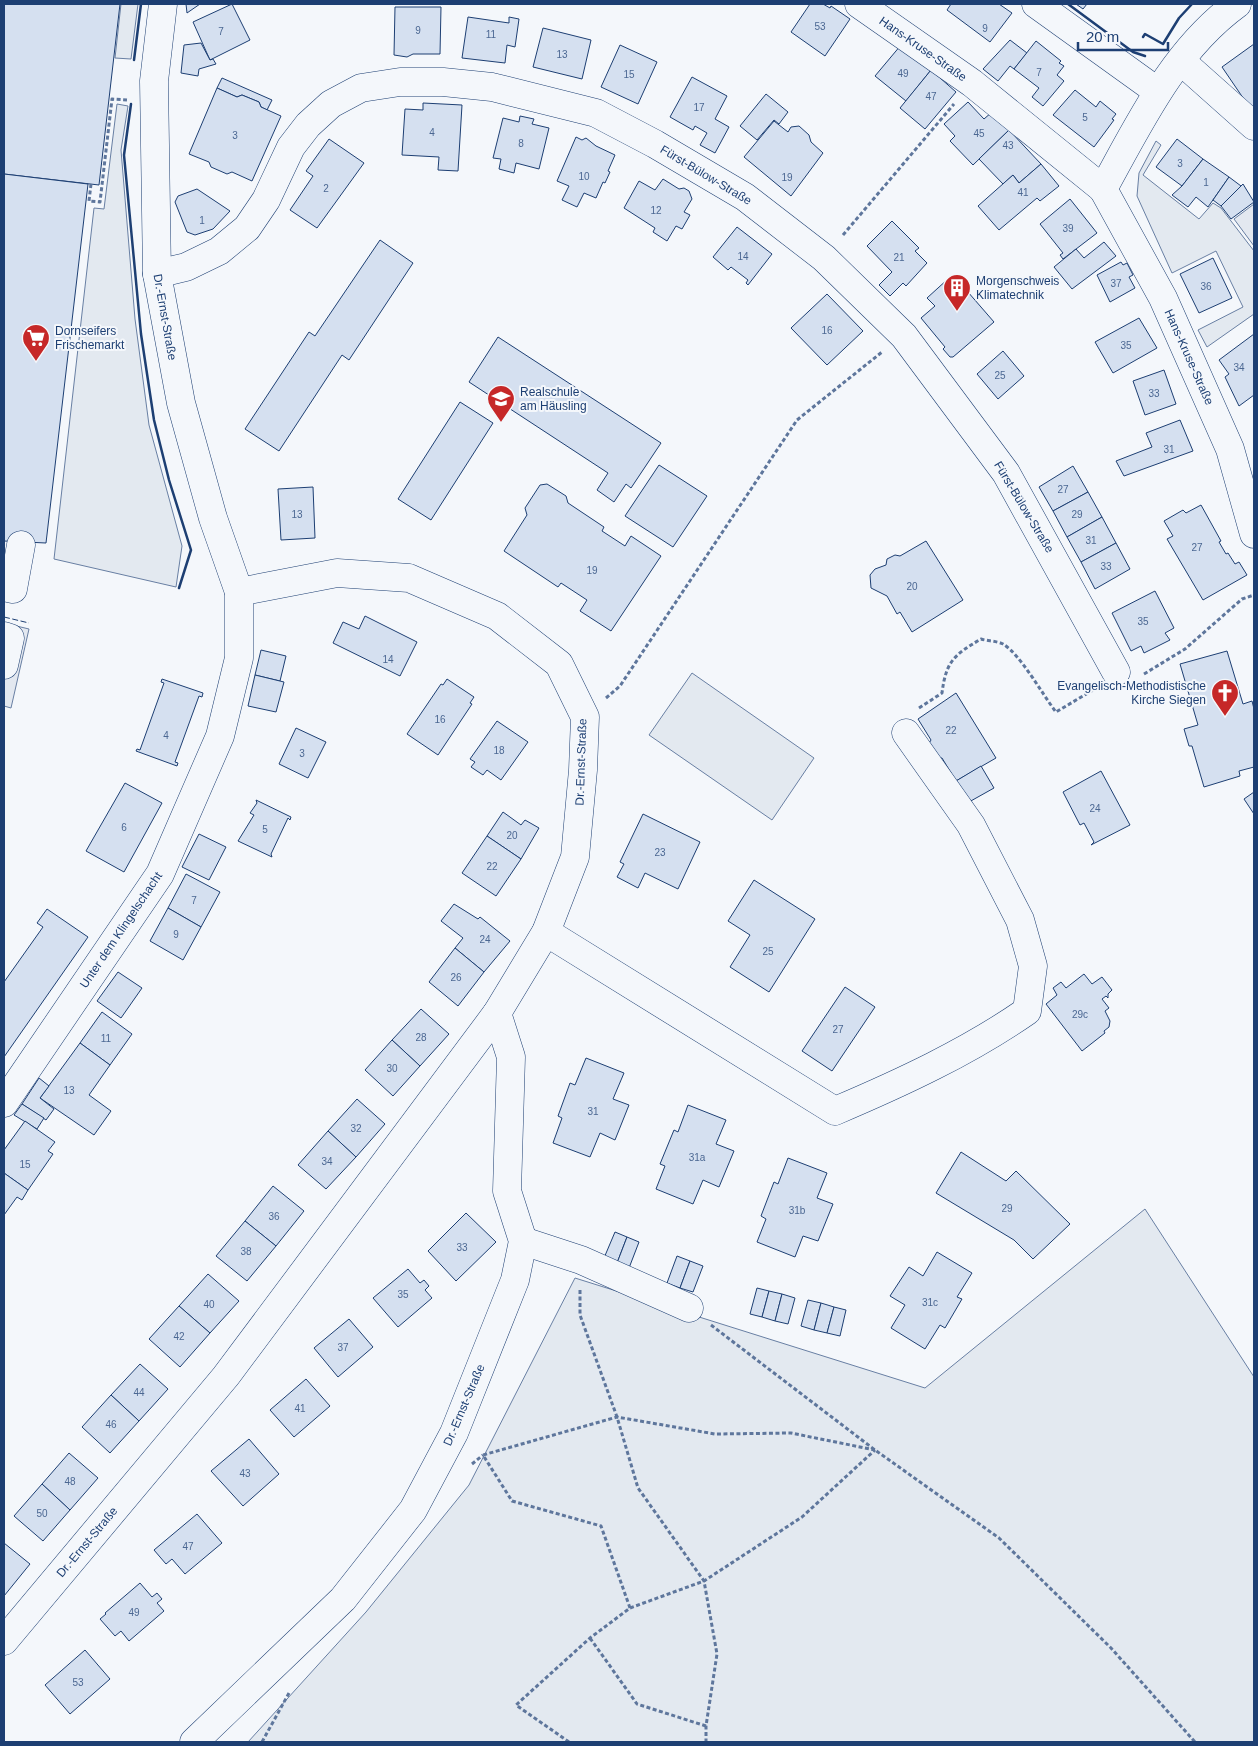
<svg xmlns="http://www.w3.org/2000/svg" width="1258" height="1746" font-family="Arial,sans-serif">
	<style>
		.green { fill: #e3e9f0; stroke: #687fa3 }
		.parking { fill: #e3e8f0; stroke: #687fa3 }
		.building { fill: #d5e0f0; stroke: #1d3f73 }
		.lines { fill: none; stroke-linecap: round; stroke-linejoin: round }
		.minor-casing { stroke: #1d3f73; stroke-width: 29 }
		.path { stroke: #5e769c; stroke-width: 3; stroke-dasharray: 4 2.5; stroke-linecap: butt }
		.minor { stroke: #f4f7fb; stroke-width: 28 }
		.fence { stroke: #1d3f73; stroke-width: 1; stroke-dasharray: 6 2.5; stroke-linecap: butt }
		.wall { stroke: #1d3f73; stroke-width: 2.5 }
		.labels { text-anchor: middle; stroke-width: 4; stroke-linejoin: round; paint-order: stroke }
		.number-label { font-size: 10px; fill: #4b6792 }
		.street-label { font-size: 12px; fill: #1d3f73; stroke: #f4f7fb }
		.poi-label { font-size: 12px; fill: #1d3f73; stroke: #f4f7fb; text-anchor: start }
	</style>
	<rect width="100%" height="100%" fill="#f4f7fb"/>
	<g class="green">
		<polygon points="121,4 138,4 131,59 115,58"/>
		<polygon points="117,104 128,106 121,150 135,319 149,425 182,546 176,587 54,559 94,208 104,209"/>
		<polygon points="1156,141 1161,145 1143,175 1199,219 1213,203 1221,208 1254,251 1254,314 1207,347 1198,330 1243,307 1216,251 1172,273 1137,196 1139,173"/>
		<polygon points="692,673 814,758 772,820 649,735"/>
		<polygon points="1145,1209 1254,1377 1254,1742 248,1742 366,1612 469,1485 575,1278 925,1388"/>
	</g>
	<g class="parking">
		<polygon points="1254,204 1254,246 1234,219"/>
		<polygon points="4,623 29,629 11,708 4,706"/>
	</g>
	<g class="building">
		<polygon points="4,4 120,4 99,185 4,174"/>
		<polygon points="186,4 200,4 187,13"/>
		<polygon points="232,4 250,40 210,60 193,22"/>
		<polygon points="810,4 823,4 830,8 831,6 850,19 825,56 791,32"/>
		<polygon points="951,4 999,4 1012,13 990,42 947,10"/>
		<polygon points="1076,4 1087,4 1083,9"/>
		<polygon points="395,7 441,7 440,54 413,54 407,57 394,55"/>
		<polygon points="468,17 509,23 509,17 519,19 515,47 507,45 505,63 462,58"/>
		<polygon points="543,28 591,40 582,79 533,67"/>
		<polygon points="1010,40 1027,53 1014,69 1010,66 998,81 983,69"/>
		<polygon points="1036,41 1061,61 1059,63 1064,66 1057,75 1064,81 1043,106 1032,97 1039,88 1014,69"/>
		<polygon points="201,43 210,60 213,59 216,64 199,69 198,76 181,73 184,45"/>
		<polygon points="1254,44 1254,114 1222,67"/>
		<polygon points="620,45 657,62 638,104 601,87"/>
		<polygon points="901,45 931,70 906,101 875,76"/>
		<polygon points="931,70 956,92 925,129 900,108"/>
		<polygon points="692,77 727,96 715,119 729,127 715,153 700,145 707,133 695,126 693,130 670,117"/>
		<polygon points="222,78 272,100 267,110 261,107 259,102 242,95 237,97 217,88"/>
		<polygon points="217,88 237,97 242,95 259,102 261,107 281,116 252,181 232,172 227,174 211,167 209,162 189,154"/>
		<polygon points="1075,90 1096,107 1100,101 1116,114 1112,119 1114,120 1094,147 1053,115"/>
		<polygon points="766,94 788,112 779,124 774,120 757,140 740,126"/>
		<polygon points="968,102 984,119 992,112 1009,130 973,165 950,141 955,136 944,124"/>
		<polygon points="423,103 462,105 458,171 438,170 439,157 402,155 405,109 423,110"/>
		<polygon points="520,116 534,119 532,124 549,128 539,169 516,163 514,173 499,169 501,159 493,158 503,118 519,122"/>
		<polygon points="774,121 788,132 791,127 799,126 809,135 811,142 823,153 791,196 744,157"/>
		<polygon points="1009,130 1041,164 1019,183 1013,175 1003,184 979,159"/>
		<polygon points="576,137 582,140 586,138 596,146 615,155 608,171 610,172 605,183 603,182 596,198 584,193 577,207 562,200 569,186 557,181"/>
		<polygon points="329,139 364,163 317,228 290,210 313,176 306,171"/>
		<polygon points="1177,139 1203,159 1182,186 1156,167"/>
		<polygon points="1203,159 1229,177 1208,207 1196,197 1188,207 1172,195 1182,186"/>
		<polygon points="1041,164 1059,186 1040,201 1037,198 999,230 978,206 1013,175 1019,183"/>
		<polygon points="4,174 88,184 46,543 4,541"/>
		<polygon points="1229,177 1241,186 1221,206 1213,200"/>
		<polygon points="663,179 679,189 684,188 689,191 692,199 684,212 690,215 682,229 676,226 667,241 653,232 655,228 624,208 639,181 655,190"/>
		<polygon points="1243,184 1254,202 1231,219 1221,206"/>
		<polygon points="197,189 230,211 213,229 195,235 187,232 175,202 178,196"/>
		<polygon points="1070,199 1097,233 1063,259 1060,255 1063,253 1040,224"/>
		<polygon points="892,221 919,248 915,251 927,263 906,286 903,283 890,296 879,285 892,272 867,246"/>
		<polygon points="737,227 772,254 748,285 746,283 748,280 731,267 728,270 713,257"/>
		<polygon points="380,240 413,263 349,360 342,355 279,451 245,429 309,332 315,336"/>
		<polygon points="1104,242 1116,256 1072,289 1054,267 1076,249 1084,258"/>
		<polygon points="1213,258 1232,298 1199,313 1180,274"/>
		<polygon points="1121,262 1123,265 1127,263 1133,275 1129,277 1135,288 1110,302 1097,275"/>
		<polygon points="949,278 957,287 961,284 994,322 953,357 950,357 943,349 945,347 921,318 935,306 927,298"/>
		<polygon points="827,294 863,331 827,365 791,328"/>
		<polygon points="1139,318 1157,348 1113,373 1095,342"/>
		<polygon points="1254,334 1254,395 1239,406 1225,377 1229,374 1219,360"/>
		<polygon points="498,337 661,443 631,488 626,484 614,502 597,490 608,473 469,382"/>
		<polygon points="1003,351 1024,376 998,399 977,374"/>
		<polygon points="1164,370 1176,404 1145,415 1133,381"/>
		<polygon points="460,402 493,423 431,520 398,499"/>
		<polygon points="1180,420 1193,451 1124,476 1116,461 1152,447 1146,433"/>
		<polygon points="659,465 707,496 673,547 625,516"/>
		<polygon points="1073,466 1088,492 1053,511 1039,487"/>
		<polygon points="547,484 566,496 568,503 604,527 602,531 625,546 631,536 661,556 611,631 580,611 587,600 561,583 558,587 504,551 527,515 525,508 540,485"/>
		<polygon points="313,487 315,538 281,540 278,489"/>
		<polygon points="1088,492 1102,517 1067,537 1053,511"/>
		<polygon points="1201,505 1221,541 1219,542 1226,554 1228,553 1235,564 1239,562 1247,575 1203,600 1167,539 1173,536 1164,521 1183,510 1186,513"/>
		<polygon points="1102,517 1116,543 1081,562 1067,537"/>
		<polygon points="926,541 963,600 912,632 900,612 897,614 887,596 871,588 870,575 875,569 886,565 887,559 895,555 900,556"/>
		<polygon points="1116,543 1130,569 1095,589 1081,562"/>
		<polygon points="1155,591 1174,628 1165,633 1170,640 1144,653 1141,646 1131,651 1112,613"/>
		<polygon points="365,616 417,642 400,676 333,643 343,622 359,629"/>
		<polygon points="261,650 286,656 280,681 255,675"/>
		<polygon points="1227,651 1243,704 1252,701 1254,709 1254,767 1239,771 1240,776 1204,787 1192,746 1189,746 1184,729 1198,725 1180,664"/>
		<polygon points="255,675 284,682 276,712 248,706"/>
		<polygon points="162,679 203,693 202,697 199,696 175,762 178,763 177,766 136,751 137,749 140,750 164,683 161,682"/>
		<polygon points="447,679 474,697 470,703 472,704 438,755 407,734 441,684 443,685"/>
		<polygon points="956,693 996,758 956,781 942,758 938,758 928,745 931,740 918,719"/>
		<polygon points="497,721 528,742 501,780 487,770 483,775 471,767 475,762 470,759"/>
		<polygon points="296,728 326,742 308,778 279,764"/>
		<polygon points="981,766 994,788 969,802 956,781"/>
		<polygon points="1101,771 1130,825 1091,845 1094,842 1084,823 1080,825 1063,792"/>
		<polygon points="125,783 162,803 124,872 86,851"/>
		<polygon points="1254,792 1254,814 1244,799"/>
		<polygon points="256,800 291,817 290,820 288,818 271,854 272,857 238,841 254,815 250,813 257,803"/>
		<polygon points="503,812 521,825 525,820 539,828 521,859 487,836"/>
		<polygon points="643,814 700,842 678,889 645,873 638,888 617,877 624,864 620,862"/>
		<polygon points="199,834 226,847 209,880 182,867"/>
		<polygon points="487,836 521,859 496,896 462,873"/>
		<polygon points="186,874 220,892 201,927 168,908"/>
		<polygon points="754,880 815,919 769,992 730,967 750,935 728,921"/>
		<polygon points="454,904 478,919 480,917 510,941 484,972 455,948 463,938 441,921"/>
		<polygon points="168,908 201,927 183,960 150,941"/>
		<polygon points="47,909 88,937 4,1057 4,982 43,927 37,923"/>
		<polygon points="455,948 484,972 458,1006 429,982"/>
		<polygon points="118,972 142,988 121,1018 97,1001"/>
		<polygon points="1084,974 1092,984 1102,977 1112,990 1108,994 1108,998 1106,996 1102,999 1109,1008 1105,1011 1110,1021 1109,1027 1104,1031 1105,1033 1082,1051 1046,1004 1057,995 1053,988 1061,982 1066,988"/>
		<polygon points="845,987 875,1007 832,1071 802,1051"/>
		<polygon points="421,1009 449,1034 420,1066 392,1040"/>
		<polygon points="102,1012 132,1034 110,1065 80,1043"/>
		<polygon points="392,1040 420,1066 393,1096 365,1070"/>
		<polygon points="80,1043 110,1065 89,1095 111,1111 94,1135 40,1098"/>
		<polygon points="586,1058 624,1073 613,1099 629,1105 615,1140 600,1133 590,1157 553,1143 562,1118 558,1116 570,1083 575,1085"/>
		<polygon points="39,1078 49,1086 40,1098 54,1109 46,1120 22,1104"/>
		<polygon points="357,1099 385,1124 356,1157 328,1131"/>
		<polygon points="22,1104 44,1118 37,1129 14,1115"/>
		<polygon points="688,1105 726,1120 716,1144 734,1151 719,1187 703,1180 693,1204 656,1189 665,1166 660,1164 674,1130 678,1132"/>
		<polygon points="25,1121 55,1142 48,1151 53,1154 28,1190 4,1173 4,1150"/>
		<polygon points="328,1131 356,1157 326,1189 298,1165"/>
		<polygon points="961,1152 1006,1181 1016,1171 1070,1224 1033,1259 1014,1240 936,1193"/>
		<polygon points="788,1158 827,1173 817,1198 833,1204 818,1241 803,1236 795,1257 757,1242 766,1219 761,1216 774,1182 778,1184"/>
		<polygon points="4,1173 28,1190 22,1200 17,1197 4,1215"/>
		<polygon points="273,1186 304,1211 276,1246 245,1221"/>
		<polygon points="466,1213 496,1242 456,1281 428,1251"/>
		<polygon points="245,1221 276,1246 247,1281 216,1256"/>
		<polygon points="615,1232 627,1237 617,1263 604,1258"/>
		<polygon points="627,1237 639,1242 629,1268 617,1263"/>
		<polygon points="937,1252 972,1273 957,1297 962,1299 945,1328 940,1325 925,1349 891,1328 905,1305 890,1296 909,1267 923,1276"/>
		<polygon points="677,1256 690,1261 680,1288 667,1283"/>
		<polygon points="690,1261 703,1266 693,1292 680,1288"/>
		<polygon points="408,1269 420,1283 424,1280 429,1286 425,1290 432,1298 398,1327 373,1298"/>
		<polygon points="208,1274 239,1301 210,1333 179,1306"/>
		<polygon points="757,1288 769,1291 762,1317 750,1314"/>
		<polygon points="769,1291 782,1294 775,1321 762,1317"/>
		<polygon points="782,1294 795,1298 788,1324 775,1321"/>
		<polygon points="808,1300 821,1303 814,1330 801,1326"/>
		<polygon points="821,1303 834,1307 827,1333 814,1330"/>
		<polygon points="179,1306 210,1333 180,1367 149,1339"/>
		<polygon points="834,1307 846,1310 840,1336 827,1333"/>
		<polygon points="349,1319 373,1347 338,1377 314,1348"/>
		<polygon points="140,1364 168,1389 139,1421 111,1395"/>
		<polygon points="306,1379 330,1406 294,1437 270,1410"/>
		<polygon points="111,1395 139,1421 110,1453 82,1427"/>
		<polygon points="249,1439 279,1474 243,1506 211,1471"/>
		<polygon points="69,1453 98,1478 70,1510 42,1484"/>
		<polygon points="42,1484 70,1510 43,1541 14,1516"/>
		<polygon points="197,1514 222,1543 185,1574 172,1559 166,1564 154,1550"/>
		<polygon points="4,1543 30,1564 4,1596"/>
		<polygon points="140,1583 152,1597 157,1593 162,1599 157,1603 164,1611 129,1641 121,1631 115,1636 100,1619 106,1614 105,1613"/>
		<polygon points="85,1650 110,1679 70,1714 45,1685"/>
	</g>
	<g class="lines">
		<defs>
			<g id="minor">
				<polyline points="859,4 972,83 1103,189"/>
				<polyline points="1036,4 1157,91"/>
				<path d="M1237,4C1174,50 1140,122 1103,189L1163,298L1230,449L1254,534"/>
				<polyline points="1181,61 1254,126"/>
				<polyline points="157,274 186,267 219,251 247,228 266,200 291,147 308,125 331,104 361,88 400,82 443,82 492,87 596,113 655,144 745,197 824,258 904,336 1006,473 1116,672"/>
				<polyline points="4,587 13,589 21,545"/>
				<polyline points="4,636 10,638 4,665"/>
				<path d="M546,932L835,1111C901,1083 968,1052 1027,1011L1033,966L1020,920L971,825L906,733"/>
				<polyline points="4,1103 160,874 220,736 239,658 239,592 213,518 181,403 157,274 154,81 163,4"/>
				<polyline points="523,1241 581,1260 689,1308"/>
				<polyline points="4,1641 226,1376 497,1013 546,932 575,857 583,770 585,717 559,664 497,616 409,578 337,573 239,592"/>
				<polyline points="194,1742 343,1599 413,1510 454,1433 515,1280 523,1241 507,1191 511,1057 497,1013"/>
			</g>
		</defs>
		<use href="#minor" class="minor-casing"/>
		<g class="path">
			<polyline points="91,184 89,201 100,202 112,99 127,100"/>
			<polyline points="843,235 954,104"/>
			<polyline points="1144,674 1185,649 1242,599 1254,595"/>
			<polyline points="606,698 620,686 797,420 882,352"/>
			<path d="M919,708L942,693C946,661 954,655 981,639C987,641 997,641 1003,644C1021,655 1042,694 1056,712L1093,690"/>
			<polyline points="580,1290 580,1315 617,1417 638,1488 704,1581 717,1654 706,1726 706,1742"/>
			<polyline points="711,1325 875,1450 999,1538 1111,1648 1195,1742"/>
			<polyline points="472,1464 483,1455"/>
			<polyline points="630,1608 601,1526 512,1501 483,1455 617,1417 715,1434 791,1433 875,1450"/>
			<polyline points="590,1638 637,1704 706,1726"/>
			<polyline points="262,1742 289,1693"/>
			<polyline points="569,1742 516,1705 590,1638 630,1608 704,1581 802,1517 875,1450"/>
		</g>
		<use href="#minor" class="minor"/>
		<polyline class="fence" points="4,617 29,623"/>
		<g class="wall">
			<polyline points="1068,4 1133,52 1145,56"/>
			<polyline points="1143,37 1145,34 1163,44 1179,18 1192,4"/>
			<polyline points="134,60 141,4"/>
			<polyline points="131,104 124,155 141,334 154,420 169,480 191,550 179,588"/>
		</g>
	</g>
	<defs>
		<symbol id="building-pin" viewBox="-11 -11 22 30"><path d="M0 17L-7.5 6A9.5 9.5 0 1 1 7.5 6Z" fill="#c62828" stroke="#f4f7fb"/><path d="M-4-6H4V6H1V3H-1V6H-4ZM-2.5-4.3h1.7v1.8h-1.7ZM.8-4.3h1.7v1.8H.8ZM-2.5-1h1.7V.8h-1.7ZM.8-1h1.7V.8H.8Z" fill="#fff"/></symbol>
		<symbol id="supermarket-pin" viewBox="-11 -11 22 30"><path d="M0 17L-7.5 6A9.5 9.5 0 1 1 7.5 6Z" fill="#c62828" stroke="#f4f7fb"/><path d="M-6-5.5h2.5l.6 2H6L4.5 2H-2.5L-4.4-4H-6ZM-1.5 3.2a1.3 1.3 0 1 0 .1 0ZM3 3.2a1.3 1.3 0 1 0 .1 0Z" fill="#fff"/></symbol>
		<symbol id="school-pin" viewBox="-11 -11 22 30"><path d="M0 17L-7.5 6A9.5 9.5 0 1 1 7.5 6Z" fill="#c62828" stroke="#f4f7fb"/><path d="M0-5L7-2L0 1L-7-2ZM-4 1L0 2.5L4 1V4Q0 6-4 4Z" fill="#fff"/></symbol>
		<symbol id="church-pin" viewBox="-11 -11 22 30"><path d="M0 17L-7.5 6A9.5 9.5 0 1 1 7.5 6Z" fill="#c62828" stroke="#f4f7fb"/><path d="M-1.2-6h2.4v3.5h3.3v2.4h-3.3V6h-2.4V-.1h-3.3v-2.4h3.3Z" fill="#fff"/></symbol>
	</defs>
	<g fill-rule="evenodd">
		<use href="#building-pin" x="941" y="272" width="32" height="43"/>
		<use href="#supermarket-pin" x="20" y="322" width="32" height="43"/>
		<use href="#school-pin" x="485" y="383" width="32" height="43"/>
		<use href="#church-pin" x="1209" y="677" width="32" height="43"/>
	</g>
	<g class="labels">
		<g class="number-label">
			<text x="820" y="30">53</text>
			<text x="985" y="32">9</text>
			<text x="418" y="34">9</text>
			<text x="221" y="35">7</text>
			<text x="491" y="38">11</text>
			<text x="562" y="58">13</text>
			<text x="1039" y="76">7</text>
			<text x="903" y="77">49</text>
			<text x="629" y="78">15</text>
			<text x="931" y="100">47</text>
			<text x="699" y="111">17</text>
			<text x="1085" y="121">5</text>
			<text x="432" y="136">4</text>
			<text x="979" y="137">45</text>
			<text x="235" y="139">3</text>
			<text x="521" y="147">8</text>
			<text x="1008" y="149">43</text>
			<text x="1180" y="167">3</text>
			<text x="584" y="180">10</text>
			<text x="787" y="181">19</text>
			<text x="1206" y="186">1</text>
			<text x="326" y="192">2</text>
			<text x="1023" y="196">41</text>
			<text x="656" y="214">12</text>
			<text x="202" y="224">1</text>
			<text x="1068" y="232">39</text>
			<text x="743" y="260">14</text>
			<text x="899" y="261">21</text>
			<text x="1116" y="287">37</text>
			<text x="1206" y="290">36</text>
			<text x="827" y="334">16</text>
			<text x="1126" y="349">35</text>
			<text x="1239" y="371">34</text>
			<text x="1000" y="379">25</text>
			<text x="1154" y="397">33</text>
			<text x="1169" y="453">31</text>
			<text x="1063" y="493">27</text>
			<text x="297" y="518">13</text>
			<text x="1077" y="518">29</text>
			<text x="1091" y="544">31</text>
			<text x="1197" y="551">27</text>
			<text x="1106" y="570">33</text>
			<text x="592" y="574">19</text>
			<text x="912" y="590">20</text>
			<text x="1143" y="625">35</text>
			<text x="388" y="663">14</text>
			<text x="440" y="723">16</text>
			<text x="951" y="734">22</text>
			<text x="166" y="739">4</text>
			<text x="499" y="754">18</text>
			<text x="302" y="757">3</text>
			<text x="1095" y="812">24</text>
			<text x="124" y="831">6</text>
			<text x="265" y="833">5</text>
			<text x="512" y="839">20</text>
			<text x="660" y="856">23</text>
			<text x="492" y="870">22</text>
			<text x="194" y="904">7</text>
			<text x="176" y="938">9</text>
			<text x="485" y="943">24</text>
			<text x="768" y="955">25</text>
			<text x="456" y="981">26</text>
			<text x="1080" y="1018">29c</text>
			<text x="838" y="1033">27</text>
			<text x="421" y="1041">28</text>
			<text x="106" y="1042">11</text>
			<text x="392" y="1072">30</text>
			<text x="69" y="1094">13</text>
			<text x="593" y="1115">31</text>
			<text x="356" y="1132">32</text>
			<text x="697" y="1161">31a</text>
			<text x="327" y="1165">34</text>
			<text x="25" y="1168">15</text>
			<text x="1007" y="1212">29</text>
			<text x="797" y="1214">31b</text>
			<text x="274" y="1220">36</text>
			<text x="462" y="1251">33</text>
			<text x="246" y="1255">38</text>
			<text x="403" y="1298">35</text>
			<text x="930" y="1306">31c</text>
			<text x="209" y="1308">40</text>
			<text x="179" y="1340">42</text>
			<text x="343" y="1351">37</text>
			<text x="139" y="1396">44</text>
			<text x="300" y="1412">41</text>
			<text x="111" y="1428">46</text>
			<text x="245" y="1477">43</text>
			<text x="70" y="1485">48</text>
			<text x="42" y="1517">50</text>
			<text x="188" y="1550">47</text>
			<text x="134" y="1616">49</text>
			<text x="78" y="1686">53</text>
		</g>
		<g class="street-label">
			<text transform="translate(923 49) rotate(35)" y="4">Hans-Kruse-Straße</text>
			<text transform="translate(706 175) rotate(31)" y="4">Fürst-Bülow-Straße</text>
			<text transform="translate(165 317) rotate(80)" y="4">Dr.-Ernst-Straße</text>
			<text transform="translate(1189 357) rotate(66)" y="4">Hans-Kruse-Straße</text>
			<text transform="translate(1024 507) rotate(59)" y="4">Fürst-Bülow-Straße</text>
			<text transform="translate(581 762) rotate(-88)" y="4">Dr.-Ernst-Straße</text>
			<text transform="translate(121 930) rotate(-56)" y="4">Unter dem Klingelschacht</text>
			<text transform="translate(464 1405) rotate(-67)" y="4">Dr.-Ernst-Straße</text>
			<text transform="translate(87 1542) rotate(-50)" y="4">Dr.-Ernst-Straße</text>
		</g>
		<g class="poi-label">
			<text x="976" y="285">Morgenschweis<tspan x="976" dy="14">Klimatechnik</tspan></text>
			<text x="55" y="335">Dornseifers<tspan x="55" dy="14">Frischemarkt</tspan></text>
			<text x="520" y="396">Realschule<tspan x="520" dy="14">am Häusling</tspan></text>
			<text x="1206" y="690" text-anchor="end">Evangelisch-Methodistische<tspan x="1206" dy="14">Kirche Siegen</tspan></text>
		</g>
	</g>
	<rect width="1258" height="1746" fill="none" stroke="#1d3f73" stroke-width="10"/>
	<path d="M1078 42v8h90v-8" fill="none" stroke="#1d3f73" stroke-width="2.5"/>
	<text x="1086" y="42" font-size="15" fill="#1d3f73" stroke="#f4f7fb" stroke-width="4" paint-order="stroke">20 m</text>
</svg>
